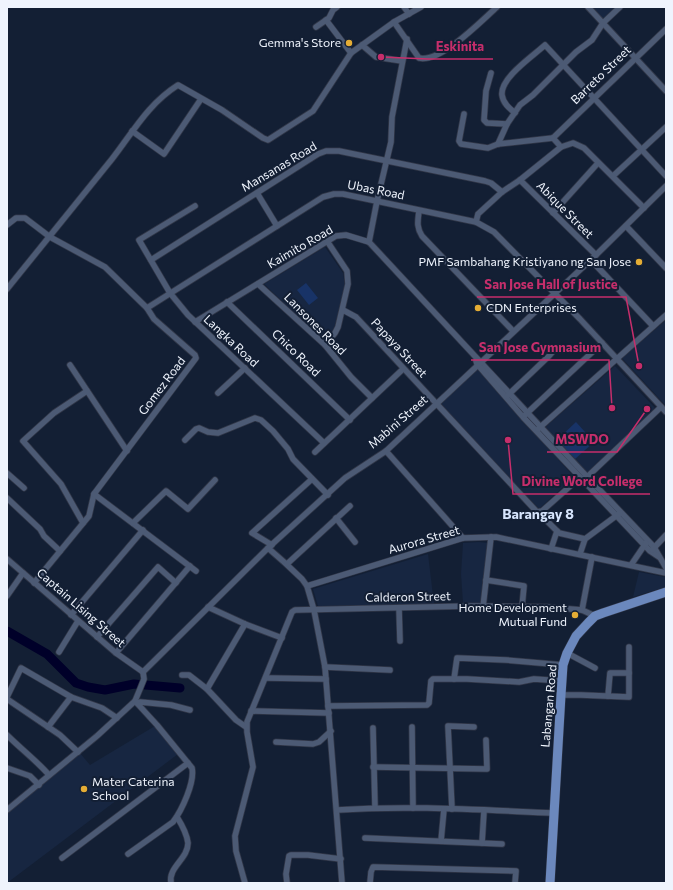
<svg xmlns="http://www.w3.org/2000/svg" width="673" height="890" font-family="Commissioner,sans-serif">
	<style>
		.built { fill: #172641 }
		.green { fill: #183367 }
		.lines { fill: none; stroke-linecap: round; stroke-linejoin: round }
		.river { stroke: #000029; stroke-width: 9 }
		.street-casing { stroke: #313748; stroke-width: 7 }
		.primary-casing { stroke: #313748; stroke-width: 10 }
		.street { stroke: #4c5a74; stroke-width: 5.5 }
		.primary { stroke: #6b88bd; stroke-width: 9 }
		.poi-dot { fill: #e5ad35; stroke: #131f34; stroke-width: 1.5 }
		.labels { text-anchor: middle; stroke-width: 4; stroke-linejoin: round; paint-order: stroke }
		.poi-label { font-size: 12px; fill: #eff4fd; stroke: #131f34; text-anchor: end }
		.street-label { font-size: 12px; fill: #eff4fd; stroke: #131f34 }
		.quarter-label { font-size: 14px; font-weight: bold; fill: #d7e5fd; stroke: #131f34 }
		.leader { fill: none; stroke: #c62e6b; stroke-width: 1.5 }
		.callout-dot { fill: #c62e6b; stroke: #131f34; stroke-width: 1.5 }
		.callout-label { font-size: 13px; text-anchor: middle; font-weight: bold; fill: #c62e6b; stroke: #131f34; stroke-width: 4; stroke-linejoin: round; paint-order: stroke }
	</style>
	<rect width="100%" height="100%" fill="#131f34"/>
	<g class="built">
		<polygon points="590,7 617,7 603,19"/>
		<polygon points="325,247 343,273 345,285 335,325 333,331 324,341 264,284"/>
		<polygon points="666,320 666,406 622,358"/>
		<polygon points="615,366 655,408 588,473 543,429"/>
		<polygon points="478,369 574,477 539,509 440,404"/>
		<polygon points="479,542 488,543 481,604 463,603 461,574 463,543"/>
		<polygon points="428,554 434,604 318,606 313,589"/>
		<polygon points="639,572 665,577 666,587 633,597"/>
		<polygon points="155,726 178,754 7,883 7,813 79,752 90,765"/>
	</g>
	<g class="green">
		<polygon points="306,283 318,298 309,305 297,290"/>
		<polygon points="576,422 594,442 575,459 557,440"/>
	</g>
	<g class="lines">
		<polyline class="river" points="7,631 47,654 76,683 88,687 105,690 134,684 180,688"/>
		<defs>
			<g id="street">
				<polyline points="404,7 409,14"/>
				<polyline points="588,7 666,91"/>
				<polyline points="326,20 351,53"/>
				<path d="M394,22L419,58C441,63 481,21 497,7"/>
				<polyline points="316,27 329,18 333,10 337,7"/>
				<polyline points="362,45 376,57 402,61"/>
				<polyline points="491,73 486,91 484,120 487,123 507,124"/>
				<path d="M515,113C509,108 503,103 502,95C500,78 533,56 545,45L666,176"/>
				<polyline points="464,114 459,141 461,144 488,148 498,144 553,138"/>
				<polyline points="132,131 164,154 201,99"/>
				<polyline points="553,138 666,29"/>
				<polyline points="553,138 561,147"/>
				<polyline points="498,144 507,124 520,105 533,95 576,52 592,40 603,23 620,7"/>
				<polyline points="613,176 666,127"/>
				<polyline points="520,180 596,255"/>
				<polyline points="257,193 277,226"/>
				<polyline points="195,206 139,240 170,293 188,315 324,443"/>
				<path d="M419,211C418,220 416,227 422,236L513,331"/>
				<polyline points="553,213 598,163"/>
				<polyline points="476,222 478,214 502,192 520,180 561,147 573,143 584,148 644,208"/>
				<polyline points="7,225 16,218 25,218 50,237 105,267 147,308 154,319 195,355 196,358 94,494 89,516 34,583"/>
				<polyline points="626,226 666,268"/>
				<polyline points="369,242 377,201 391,142 392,117 407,39"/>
				<polyline points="151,260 318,154 326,151 339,151 485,181 491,183 502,192"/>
				<polyline points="591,260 653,326"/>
				<polyline points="258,284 325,345 351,377 372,398"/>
				<path d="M7,289C42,246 77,202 112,159C133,132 148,104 178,85L222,110L263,138L268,140L313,111L351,53L394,22L421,7"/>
				<polyline points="227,302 350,420"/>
				<polyline points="147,308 323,197 334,194 343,194 476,222 494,232 580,319 666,412"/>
				<polyline points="343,310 356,317 537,512 542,511 576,481 587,477 661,407"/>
				<polyline points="195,322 336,236 346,235 369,242 577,466 654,547 666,568"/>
				<polyline points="325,345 335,333 338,327 348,284 347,271 327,241"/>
				<polyline points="476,361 477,364 523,417 650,551 659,557"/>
				<polyline points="70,365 127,451"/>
				<polyline points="218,393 245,368"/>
				<polyline points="507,396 549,356 554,350"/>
				<polyline points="525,415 602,343"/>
				<polyline points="538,429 666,315"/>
				<polyline points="185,440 196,429 199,428 208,432 218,433 255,418 261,420 273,431 288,449 293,459 328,495"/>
				<polyline points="386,451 463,538"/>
				<polyline points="315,452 403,369"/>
				<polyline points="7,473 24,488"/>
				<polyline points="94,494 196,571"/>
				<polyline points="7,498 40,529 44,536 60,551"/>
				<polyline points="538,512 559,533 585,539"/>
				<polyline points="336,518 355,542"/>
				<polyline points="83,523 61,484 23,441 54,413 87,391"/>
				<polyline points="133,523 166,491 188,509 215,480"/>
				<polyline points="272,545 252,533 312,479"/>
				<polyline points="268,548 284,562 302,579 307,586 314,610 325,667 342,883"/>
				<polyline points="551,549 557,531"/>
				<polyline points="652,550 666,535"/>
				<polyline points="580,554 585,539 620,513"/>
				<polyline points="7,559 116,653 143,672"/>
				<polyline points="287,564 350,506"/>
				<polyline points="631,565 646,543"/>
				<polyline points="486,580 524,586 522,607"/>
				<polyline points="307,586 463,538 496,537 666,573"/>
				<polyline points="7,596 23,573"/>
				<polyline points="208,607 245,624 282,638"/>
				<polyline points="483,607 491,537"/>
				<polyline points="399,608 400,641"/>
				<polyline points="582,610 592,557"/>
				<polyline points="71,615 143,530"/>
				<polyline points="97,637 158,567 176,583"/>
				<polyline points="59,652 78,621"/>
				<polyline points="116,653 190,566"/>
				<polyline points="567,653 595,668"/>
				<polyline points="325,667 390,670"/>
				<polyline points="143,672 268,548 345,478 386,451 596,255 666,186"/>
				<polyline points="182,675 189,675 207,689 236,720 246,727"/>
				<polyline points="266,678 326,679"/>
				<polyline points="454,679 457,658 506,660 563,665"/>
				<polyline points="207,689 245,624"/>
				<polyline points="561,695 581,695 629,697 629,647"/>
				<polyline points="608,696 610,673 629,673"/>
				<polyline points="7,697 21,668 71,697 102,708 117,718"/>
				<polyline points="7,699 60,735 78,752"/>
				<polyline points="137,703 140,702 171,705 190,710"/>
				<polyline points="328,706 427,705 429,703 431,681 433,679 467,679 519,682 534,679 562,681"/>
				<polyline points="251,711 329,713"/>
				<polyline points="48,727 71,697"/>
				<polyline points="412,727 413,808"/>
				<polyline points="373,728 375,807"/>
				<path d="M7,735C21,749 37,761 49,775"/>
				<polyline points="276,742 313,744 319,742 331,731"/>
				<polyline points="373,767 487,769 486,740"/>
				<polyline points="7,768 30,776 39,785"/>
				<polyline points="452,809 448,726 474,727"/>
				<polyline points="7,810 97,736 135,701 140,689 144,679 143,672"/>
				<path d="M337,810C409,805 481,810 553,813"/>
				<polyline points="365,838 502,844"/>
				<polyline points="441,841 444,809"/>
				<polyline points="482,843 484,811"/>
				<path d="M128,854L173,822C182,810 195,782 192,768L157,725L135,701"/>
				<polyline points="62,858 188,763"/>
				<path d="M171,883C168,867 188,859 188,843C187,834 182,825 177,817"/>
				<polyline points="245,883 236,851 235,836 253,767 247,732 247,722 292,612 295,610 471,606 547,607 582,610 595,616"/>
				<polyline points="287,883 286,874 289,856 291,855 308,855 341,859"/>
				<polyline points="370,883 371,872 373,867 516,871 515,883"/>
			</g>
			<polyline id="primary" points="550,883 561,695 563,665 567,653 576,636 588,623 595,616 603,613 666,592"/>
		</defs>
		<use href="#street" class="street-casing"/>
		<use href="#primary" class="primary-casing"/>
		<use href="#street" class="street"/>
		<use href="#primary" class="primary"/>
	</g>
	<g class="poi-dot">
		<circle cx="349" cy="43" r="4"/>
		<circle cx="639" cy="262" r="4"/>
		<circle cx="478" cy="308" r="4"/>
		<circle cx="575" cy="615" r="4"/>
		<circle cx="84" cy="789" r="4"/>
	</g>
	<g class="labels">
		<g class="poi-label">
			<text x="341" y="47">Gemma's Store</text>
			<text x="631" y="266">PMF Sambahang Kristiyano ng San Jose</text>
			<text x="486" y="312" text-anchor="start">CDN Enterprises</text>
			<text x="567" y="612">Home Development<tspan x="567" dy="14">Mutual Fund</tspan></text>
			<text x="92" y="786" text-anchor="start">Mater Caterina<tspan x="92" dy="14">School</tspan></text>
		</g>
		<g class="street-label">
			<text transform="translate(601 75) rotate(-44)" y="4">Barreto Street</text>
			<text transform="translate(279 167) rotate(-31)" y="4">Mansanas Road</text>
			<text transform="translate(376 190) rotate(11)" y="4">Ubas Road</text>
			<text transform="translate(565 210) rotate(45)" y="4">Abique Street</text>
			<text transform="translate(300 247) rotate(-30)" y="4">Kaimito Road</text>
			<text transform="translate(315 324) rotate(45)" y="4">Lansones Road</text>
			<text transform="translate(231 341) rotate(43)" y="4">Langka Road</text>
			<text transform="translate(399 348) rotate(47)" y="4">Papaya Street</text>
			<text transform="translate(296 353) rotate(44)" y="4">Chico Road</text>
			<text transform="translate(162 386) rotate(-53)" y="4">Gomez Road</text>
			<text transform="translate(398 422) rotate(-41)" y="4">Mabini Street</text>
			<text transform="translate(424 540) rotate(-16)" y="4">Aurora Street</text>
			<text transform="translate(408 597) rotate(-1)" y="4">Calderon Street</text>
			<text transform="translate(81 608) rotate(41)" y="4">Captain Lising Street</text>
			<text transform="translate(549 706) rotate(-85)" y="4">Labangan Road</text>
		</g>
		<g class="quarter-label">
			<text x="538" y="519">Barangay 8</text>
		</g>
	</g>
	<path class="leader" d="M381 57L428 59H493M639 366L626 297H477M612 408L609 360H471M647 409L617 452H547M508 440L513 494H650"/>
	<g class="callout-dot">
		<circle cx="381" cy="57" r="4"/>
		<circle cx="639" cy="366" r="4"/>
		<circle cx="612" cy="408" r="4"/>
		<circle cx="647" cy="409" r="4"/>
		<circle cx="508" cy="440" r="4"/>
	</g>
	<g class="callout-label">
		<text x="460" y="51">Eskinita</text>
		<text x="551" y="289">San Jose Hall of Justice</text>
		<text x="540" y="352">San Jose Gymnasium</text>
		<text x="582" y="444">MSWDO</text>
		<text x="582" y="486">Divine Word College</text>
	</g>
	<rect width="673" height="890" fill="none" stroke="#eff4fd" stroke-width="16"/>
</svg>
